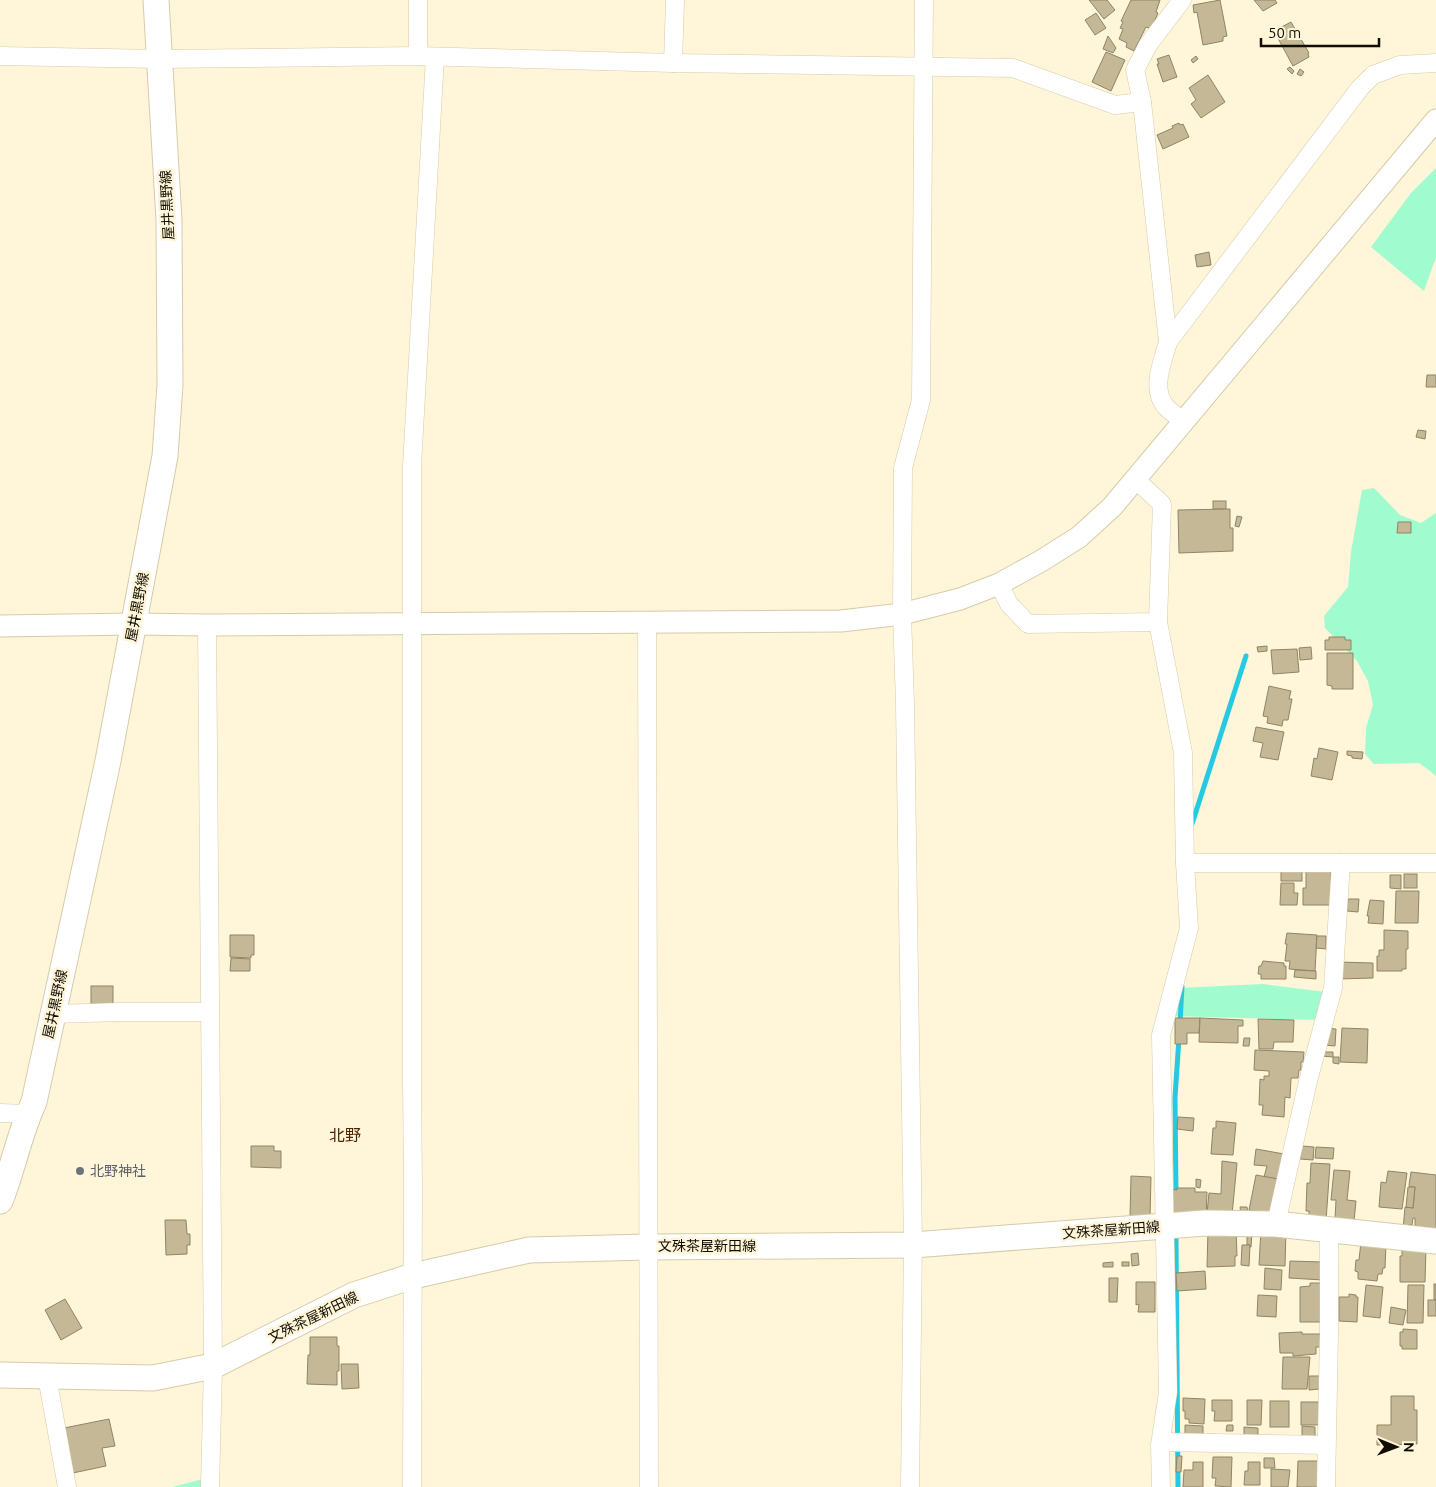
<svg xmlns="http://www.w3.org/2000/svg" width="1436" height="1487" font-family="Ubuntu,'Noto Sans JP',sans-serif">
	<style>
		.green { fill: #a0fbce }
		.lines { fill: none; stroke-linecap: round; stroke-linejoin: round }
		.stream { stroke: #26c9e2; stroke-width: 5 }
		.building { fill: #c4b896; stroke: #8f8564 }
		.minor-casing { stroke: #d6cba8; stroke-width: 19 }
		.tertiary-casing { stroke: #d6cba8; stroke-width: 23 }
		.secondary-casing { stroke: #d6cba8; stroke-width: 27 }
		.minor { stroke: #fff; stroke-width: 18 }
		.tertiary { stroke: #fff; stroke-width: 21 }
		.secondary { stroke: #fff; stroke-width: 25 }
		.worship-dot { fill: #6b7280; stroke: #fff5d9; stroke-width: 2 }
		.labels { text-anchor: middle; stroke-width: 5; stroke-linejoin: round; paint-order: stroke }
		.street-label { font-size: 14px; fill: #110d03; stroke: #fff5d9 }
		.worship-label { font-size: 14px; fill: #5b616d; stroke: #fff5d9; text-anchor: start }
		.quarter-label { font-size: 16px; fill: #4e2400; stroke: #fff5d9 }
	</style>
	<rect width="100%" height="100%" fill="#fff5d9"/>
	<g class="green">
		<polygon points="1436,168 1436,257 1424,291 1371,247 1411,193"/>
		<polygon points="1374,488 1400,515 1421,523 1436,513 1436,776 1429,770 1419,763 1374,764 1365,754 1366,728 1373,705 1368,681 1357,661 1325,628 1324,616 1348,587 1351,552 1362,490"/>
		<polygon points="1263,984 1326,992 1319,1020 1172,1016 1178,988"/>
		<polygon points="203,1479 203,1487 172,1487"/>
	</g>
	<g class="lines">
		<g class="stream">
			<polyline points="1191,827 1246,656"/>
			<polyline points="1180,1023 1182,986"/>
			<polyline points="1176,1195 1175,1097 1179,1038"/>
			<polyline points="1176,1239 1178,1487"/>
		</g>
	</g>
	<g class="building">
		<polygon points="1089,0 1107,0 1115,10 1104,19"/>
		<polygon points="1131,0 1160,0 1156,12 1158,13 1151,29 1146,27 1134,51 1126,47 1127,43 1119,39 1123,29 1120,28 1123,22 1121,21"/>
		<polygon points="1220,0 1227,36 1223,37 1223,41 1203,45 1197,12 1194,13 1193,5"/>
		<polygon points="1254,0 1275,0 1277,3 1263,11"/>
		<polygon points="1096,13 1106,28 1095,35 1085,20"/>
		<polygon points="1291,22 1309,53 1308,54 1309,57 1293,66 1274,31"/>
		<polygon points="1108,36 1116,48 1113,53 1103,49"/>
		<polygon points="1106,52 1125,60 1111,91 1092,82"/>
		<polygon points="1169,55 1177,77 1163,82 1157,64 1159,64 1157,59"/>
		<polygon points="1196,56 1198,59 1193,63 1191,60"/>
		<polygon points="1290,67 1294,71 1292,74 1287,69"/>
		<polygon points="1300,69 1304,72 1301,76 1297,74"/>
		<polygon points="1208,75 1225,102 1201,118 1191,104 1196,100 1189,88"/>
		<polygon points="1179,123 1180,125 1183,124 1189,137 1163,149 1157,135 1173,128 1172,126"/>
		<polygon points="1209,252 1211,265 1197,267 1195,255"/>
		<polygon points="1427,375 1436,375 1436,387 1426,387"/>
		<polygon points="1418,430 1426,431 1425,439 1416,437"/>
		<rect x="1213" y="501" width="13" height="8"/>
		<polygon points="1230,509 1230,528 1233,528 1233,551 1179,553 1178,510"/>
		<polygon points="1237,516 1242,517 1239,527 1235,526"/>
		<polygon points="1398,522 1411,522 1411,533 1397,533"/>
		<polygon points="1329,637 1345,637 1345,640 1351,640 1351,650 1325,650 1325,640 1329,640"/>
		<polygon points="1267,646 1267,651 1258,652 1257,647"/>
		<polygon points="1311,647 1312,659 1300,660 1299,648"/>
		<polygon points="1297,649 1299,672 1273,674 1271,650"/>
		<polygon points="1327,653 1353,653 1353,689 1332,689 1332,686 1327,685"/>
		<polygon points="1269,686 1291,691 1289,699 1292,699 1288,720 1283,720 1282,726 1267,723 1268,717 1263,716"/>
		<polygon points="1256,727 1284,732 1278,760 1260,757 1263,743 1253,741"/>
		<polygon points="1319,748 1338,752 1332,780 1311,776 1314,758 1317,759"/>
		<polygon points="1347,751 1363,752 1362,759 1352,758 1352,756 1347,755"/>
		<rect x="1281" y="869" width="21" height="12"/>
		<polygon points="1306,871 1331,871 1332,905 1303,905 1303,888 1306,888"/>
		<rect x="1404" y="874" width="13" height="14"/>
		<polygon points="1390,875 1401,875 1401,889 1390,888"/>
		<polygon points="1281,883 1294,883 1294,893 1298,893 1297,905 1280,905"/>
		<polygon points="1396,891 1419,891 1418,923 1395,923"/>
		<polygon points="1348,899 1359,899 1358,912 1347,911"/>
		<polygon points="1370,900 1384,901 1383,924 1368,923 1369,916 1367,916"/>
		<polygon points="1384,930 1408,931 1408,949 1406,949 1406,969 1402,969 1402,971 1377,971 1377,956 1379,956 1379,950 1384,950"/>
		<polygon points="1287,933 1317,935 1315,971 1289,969 1290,961 1285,961 1287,944 1285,944"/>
		<polygon points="230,935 254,935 254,955 251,955 251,958 230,957"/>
		<polygon points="1317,936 1326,936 1326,949 1316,948"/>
		<polygon points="231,958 250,959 250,971 230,971"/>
		<polygon points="1263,961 1284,963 1284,966 1286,966 1286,979 1261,979 1261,974 1258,974 1259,966 1261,966"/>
		<polygon points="1338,962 1373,963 1373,978 1338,979"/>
		<polygon points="1295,970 1316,971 1316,979 1294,977"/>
		<rect x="91" y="986" width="22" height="18"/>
		<polygon points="1175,1018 1200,1018 1199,1033 1187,1033 1187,1044 1175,1044"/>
		<polygon points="1200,1018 1243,1020 1243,1026 1238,1026 1238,1043 1199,1042"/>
		<polygon points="1258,1019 1294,1020 1293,1042 1274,1042 1273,1049 1259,1049"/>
		<polygon points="1325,1028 1336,1029 1335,1046 1323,1045"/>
		<polygon points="1342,1028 1368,1029 1367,1063 1340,1062"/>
		<polygon points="1244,1038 1250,1038 1249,1046 1243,1046"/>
		<polygon points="1255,1050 1304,1052 1303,1062 1301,1062 1301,1070 1299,1070 1298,1078 1291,1078 1290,1098 1285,1097 1284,1117 1262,1115 1263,1105 1259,1105 1260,1079 1264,1080 1264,1076 1269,1076 1269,1071 1254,1070"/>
		<polygon points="1321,1052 1333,1052 1333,1057 1321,1056"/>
		<polygon points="1333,1057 1339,1057 1339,1064 1333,1063"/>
		<polygon points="1178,1117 1194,1118 1193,1131 1177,1129"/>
		<polygon points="1216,1121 1236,1123 1233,1155 1211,1154 1213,1128 1216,1128"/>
		<polygon points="251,1146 274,1146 274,1151 281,1151 281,1168 251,1167"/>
		<polygon points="1302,1146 1314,1147 1313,1160 1300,1159"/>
		<polygon points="1316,1147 1334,1148 1333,1159 1315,1158"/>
		<polygon points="1256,1149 1284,1154 1278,1179 1264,1177 1267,1166 1254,1165"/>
		<polygon points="1222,1161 1237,1163 1232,1215 1207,1213 1209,1193 1221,1194"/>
		<polygon points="1311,1163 1330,1164 1326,1221 1309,1219 1309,1211 1306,1211 1307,1183 1310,1183"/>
		<polygon points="1334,1170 1350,1171 1347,1200 1356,1201 1354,1221 1335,1219 1336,1200 1331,1200"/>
		<polygon points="1388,1171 1407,1173 1402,1209 1379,1207 1381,1182 1386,1183"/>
		<polygon points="1411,1172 1436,1175 1436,1228 1415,1226 1415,1218 1413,1218 1412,1225 1408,1225 1408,1231 1403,1230 1405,1207 1413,1208 1415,1187 1410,1187 1409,1185"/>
		<polygon points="1256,1175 1278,1179 1271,1214 1249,1210"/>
		<polygon points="1131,1176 1151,1177 1150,1217 1130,1217"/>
		<polygon points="1196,1179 1201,1180 1200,1188 1196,1187"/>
		<polygon points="1408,1187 1415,1187 1413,1208 1406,1207"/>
		<polygon points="1177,1188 1195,1188 1195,1192 1207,1192 1206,1218 1170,1217 1171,1189 1177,1190"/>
		<polygon points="1240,1207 1247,1207 1248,1214 1241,1215"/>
		<polygon points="165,1220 186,1220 187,1234 190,1234 190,1245 187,1245 187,1254 166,1255"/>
		<polygon points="1261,1229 1286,1230 1285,1266 1259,1265"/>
		<polygon points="1208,1230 1236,1230 1237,1256 1235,1256 1235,1266 1207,1267"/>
		<polygon points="1252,1231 1251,1247 1250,1247 1250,1245 1247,1245 1247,1232"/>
		<polygon points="1361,1242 1386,1244 1385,1268 1383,1268 1382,1274 1378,1274 1377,1281 1358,1279 1358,1272 1355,1271 1356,1260 1359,1260"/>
		<polygon points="1242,1245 1250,1245 1249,1266 1241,1265"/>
		<polygon points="1402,1247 1426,1248 1425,1282 1400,1282 1400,1256 1402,1256"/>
		<polygon points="1138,1253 1139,1265 1132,1266 1131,1254"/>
		<polygon points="1290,1261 1323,1262 1323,1280 1289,1278"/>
		<polygon points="1113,1262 1113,1267 1103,1267 1103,1263"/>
		<rect x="1122" y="1262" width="7" height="4"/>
		<polygon points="1265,1268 1282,1270 1281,1290 1264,1289"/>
		<polygon points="1205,1271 1206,1289 1177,1291 1176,1273"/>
		<polygon points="1109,1278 1118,1278 1117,1302 1109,1302"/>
		<polygon points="1136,1282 1155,1282 1155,1312 1138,1312 1139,1304 1136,1305"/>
		<polygon points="1310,1283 1322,1283 1322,1322 1300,1322 1300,1287 1310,1286"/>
		<rect x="1434" y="1284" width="2" height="16"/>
		<polygon points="1366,1285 1383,1287 1380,1318 1363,1316"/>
		<polygon points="1408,1285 1424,1285 1423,1323 1407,1323"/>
		<polygon points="1349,1294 1356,1295 1356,1297 1358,1297 1357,1322 1339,1321 1339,1297 1349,1297"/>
		<polygon points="1258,1295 1277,1296 1276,1317 1257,1316"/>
		<polygon points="65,1299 82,1328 61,1340 45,1310"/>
		<rect x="1428" y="1300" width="8" height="16"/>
		<polygon points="1391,1307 1406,1310 1403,1325 1389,1323"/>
		<polygon points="1403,1329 1417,1330 1417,1349 1402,1349 1402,1346 1400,1346 1400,1332 1403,1332"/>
		<polygon points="1302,1332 1302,1334 1320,1334 1321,1347 1316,1347 1316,1354 1293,1356 1293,1353 1280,1353 1279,1333"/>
		<polygon points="310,1337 337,1337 337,1346 339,1346 339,1371 337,1371 337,1385 307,1384 308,1355 310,1355"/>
		<polygon points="1283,1357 1310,1357 1307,1389 1282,1389"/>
		<polygon points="341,1364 358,1364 359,1388 342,1389"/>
		<polygon points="1309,1376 1320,1376 1320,1389 1309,1390"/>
		<polygon points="1391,1396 1414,1396 1414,1410 1417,1410 1417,1444 1413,1444 1413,1445 1391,1444 1391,1445 1377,1445 1377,1425 1391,1425"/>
		<polygon points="1183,1398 1205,1399 1204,1424 1189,1423 1189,1419 1185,1419 1185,1411 1183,1411"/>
		<polygon points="1212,1400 1232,1400 1232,1421 1214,1421 1215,1411 1212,1411"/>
		<polygon points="1247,1400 1262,1400 1261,1425 1247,1425"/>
		<rect x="1270" y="1401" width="19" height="26"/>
		<rect x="1301" y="1402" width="18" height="23"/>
		<polygon points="109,1419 115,1446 102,1448 106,1466 68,1474 59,1429"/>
		<polygon points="1185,1425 1203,1426 1203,1438 1185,1438"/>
		<polygon points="1227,1425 1233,1425 1233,1431 1226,1431"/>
		<polygon points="1302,1426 1315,1427 1315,1438 1302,1438"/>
		<polygon points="1244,1427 1258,1428 1258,1439 1244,1439"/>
		<polygon points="1177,1456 1182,1456 1181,1472 1176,1472"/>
		<polygon points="1213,1457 1232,1457 1231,1487 1215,1486 1216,1478 1212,1478"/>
		<polygon points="1264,1458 1274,1458 1275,1468 1264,1468"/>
		<polygon points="1298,1461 1319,1461 1318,1487 1297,1487"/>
		<polygon points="1193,1462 1203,1462 1203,1487 1183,1487 1184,1470 1193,1470"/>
		<polygon points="1248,1462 1260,1462 1260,1485 1244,1485 1245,1471 1248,1471"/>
		<polygon points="1271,1469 1290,1470 1288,1487 1271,1487"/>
	</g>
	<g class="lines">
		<defs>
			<g id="minor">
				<polyline points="0,56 159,59 418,56 673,63 1013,68 1115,105 1142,102"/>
				<polyline points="418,56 418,0"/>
				<polyline points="673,63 675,0"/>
				<polyline points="1168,342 1142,102 1135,70 1148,45 1182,0"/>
				<path d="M1184,422C1178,417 1171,412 1166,407C1150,389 1163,361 1168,342L1360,88L1373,75L1400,65L1436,63"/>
				<polyline points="999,584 1009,604 1028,624 1158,622 1162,504 1135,479"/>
				<polyline points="647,622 649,1487"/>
				<polyline points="1158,622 1183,753 1185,863 1189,928 1161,1035 1168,1392 1160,1445 1161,1487"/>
				<polyline points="207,625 213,1366 210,1487"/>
				<polyline points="1185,863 1436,863"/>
				<polyline points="53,1014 121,1012 210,1012"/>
				<polyline points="0,1113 28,1114"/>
				<polyline points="1276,1224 1308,1081 1333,988 1341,863"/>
				<polyline points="47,1377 67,1487"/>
				<polyline points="1161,1442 1326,1445"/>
				<polyline points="412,1487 413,1188 412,1082 412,466 435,57"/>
				<polyline points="910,1487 913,1245 905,704 902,614 903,468 921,400 924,0"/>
				<polyline points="1326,1487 1329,1333 1329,1229"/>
			</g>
			<polyline id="tertiary" points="0,626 134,624 207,625 841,621 902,614 960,599 999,584 1041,561 1079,537 1112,507 1436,120"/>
			<g id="secondary">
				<path d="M0,1201C13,1169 19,1134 34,1102L108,761L165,456L170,385L169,220L156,0"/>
				<polyline points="0,1375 153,1378 213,1366 354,1295 413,1276 529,1250 648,1247 913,1245 1205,1223 1276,1224 1436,1241"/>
			</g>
		</defs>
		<use href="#minor" class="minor-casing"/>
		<use href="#tertiary" class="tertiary-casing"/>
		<use href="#secondary" class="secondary-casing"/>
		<use href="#minor" class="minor"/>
		<use href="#tertiary" class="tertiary"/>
		<use href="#secondary" class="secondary"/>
	</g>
	<circle class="worship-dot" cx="80" cy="1171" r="5"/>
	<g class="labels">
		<g class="street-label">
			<text transform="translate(167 205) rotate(-93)" y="5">屋井黒野線</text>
			<text transform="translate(137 607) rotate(-79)" y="5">屋井黒野線</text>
			<text transform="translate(55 1004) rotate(-78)" y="5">屋井黒野線</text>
			<text transform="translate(1111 1230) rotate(-4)" y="5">文殊茶屋新田線</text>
			<text x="707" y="1251">文殊茶屋新田線</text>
			<text transform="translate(313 1317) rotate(-26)" y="5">文殊茶屋新田線</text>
		</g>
		<g class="worship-label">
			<text x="90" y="1176">北野神社</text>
		</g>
		<g class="quarter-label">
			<text x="345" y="1141">北野</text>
		</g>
	</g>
	<g transform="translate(1396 1447) rotate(91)" stroke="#fff5d9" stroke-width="4" paint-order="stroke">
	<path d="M0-4L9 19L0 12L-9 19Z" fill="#110d03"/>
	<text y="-8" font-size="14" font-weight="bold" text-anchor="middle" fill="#110d03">N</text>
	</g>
	<path d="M1261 38v8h118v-8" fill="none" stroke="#110d03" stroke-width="2.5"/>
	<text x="1268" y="38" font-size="15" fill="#110d03" stroke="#fff5d9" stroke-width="4" paint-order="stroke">50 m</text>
</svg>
